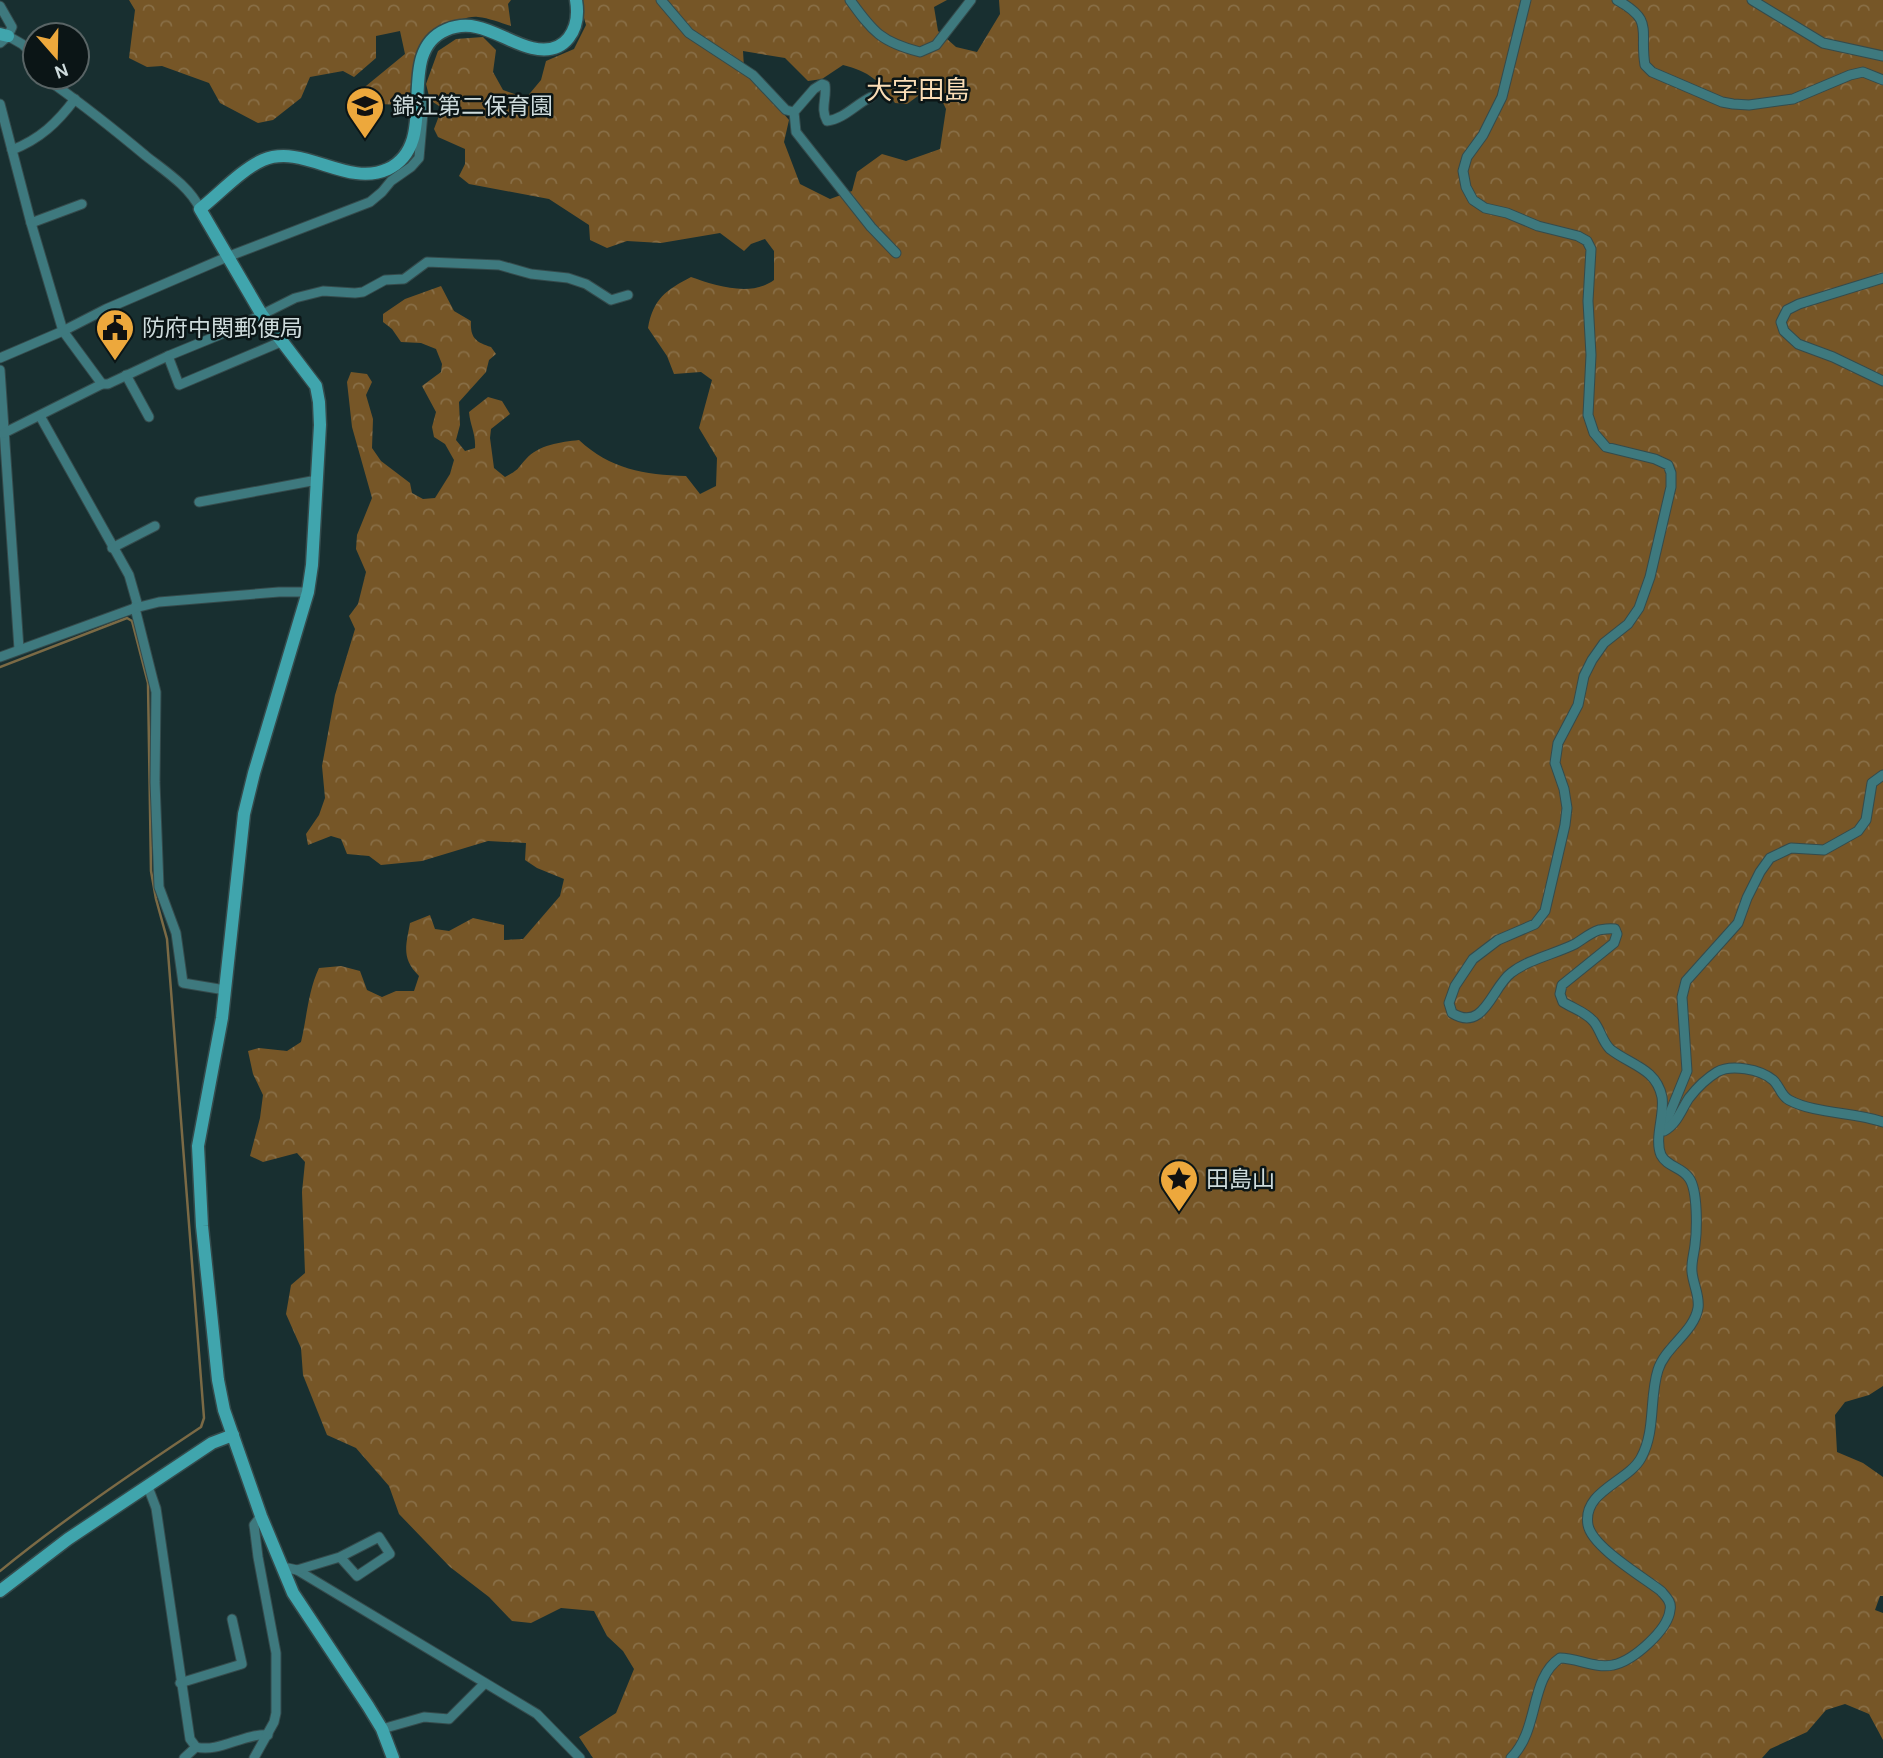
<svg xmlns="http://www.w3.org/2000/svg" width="1883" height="1758" font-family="Karla,'Noto Sans JP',sans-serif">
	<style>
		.forest { fill: url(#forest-crowns); fill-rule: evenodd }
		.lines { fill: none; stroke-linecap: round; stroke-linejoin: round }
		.stream { stroke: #7b6a45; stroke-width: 2.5 }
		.street-casing { stroke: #354b4c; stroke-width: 11 }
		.secondary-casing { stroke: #354b4c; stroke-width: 15 }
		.street { stroke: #3e797e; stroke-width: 9 }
		.secondary { stroke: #40a5ad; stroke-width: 12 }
		.labels { text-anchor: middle; stroke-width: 5; stroke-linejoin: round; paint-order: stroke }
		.poi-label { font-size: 23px; fill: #cedbdc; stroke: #0b1516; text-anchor: start }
		.quarter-label { font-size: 26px; fill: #faddb6; stroke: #0b1516 }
	</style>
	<defs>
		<pattern id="forest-crowns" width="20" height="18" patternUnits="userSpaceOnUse" patternTransform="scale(1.75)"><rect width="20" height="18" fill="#765627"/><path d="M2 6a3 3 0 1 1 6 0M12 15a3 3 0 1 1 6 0" fill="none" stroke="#886e46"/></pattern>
	</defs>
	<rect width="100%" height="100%" fill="#182f30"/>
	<g class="forest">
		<path d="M129,0H511L508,4L511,26C501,23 489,18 478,17C473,16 467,18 462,19C420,27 412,63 410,100L400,105L360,103L355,95L405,54L400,31L376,36V58L354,77L343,71L310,77L301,98L273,120L258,123L220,103L209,83L162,66L147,67L129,58L135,10Z"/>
		<path d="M579,0H947L934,7L938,31L956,47L977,52L1000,14L999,0H1883V1386L1869,1395L1845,1402L1835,1415L1837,1452L1863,1463L1883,1477V1596H1880L1875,1610L1883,1613V1740L1869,1714L1845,1704L1826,1710L1807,1732L1770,1749L1762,1758H593L579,1737L616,1713L634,1669L623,1651L607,1636L594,1611L561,1608L531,1623L512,1621L489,1597L450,1567L399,1514L389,1486L356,1448L327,1435L303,1375L301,1348L286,1314L291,1285L305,1273L302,1192L305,1162L297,1153L263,1162L250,1156L260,1118L263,1095L253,1074L248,1051L259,1048L287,1051L301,1042C307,1017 308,991 319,968L341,966L360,971L367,990L382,997L396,991H414L419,976C401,958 406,946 410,923L430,915L435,929L449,931L473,918L504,925V940L523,939L560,896L564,879L537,868L525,860L526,843L488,841L422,861L381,865L369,856L347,854L341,839L331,836L308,845L306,834L319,815L325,798L322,766L335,695L355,629L349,616L358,604L366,572L356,549L357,535L372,498L352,427L347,382L351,372L367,374L372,382L366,395L373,419L372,448L381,461L410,483L412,493L423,499L435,498L450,474L454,460L445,444L434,437L432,427L436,412L422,386L441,372L442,364L436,349L421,343L401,342L392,329L383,322V314L405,299L441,286L454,311L471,321C470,338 476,342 491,347L496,354L489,360L486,372L459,402L460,425L456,440L465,451L475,448C476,434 470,425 469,412L488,397L502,401L510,414L491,429L490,438L494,468L505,477C520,469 516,470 526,459C538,445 561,442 579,440C610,469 644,475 686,476L700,494L716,486L717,458L699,428L712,380L701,372L674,374L667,356L648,328C653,299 666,290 691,277C716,286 751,297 774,280V251L765,239L751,244L744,251L720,233L661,243L627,241L607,248L590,240L589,225L549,199L469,184L459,176L465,164V149L438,137L434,129L442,108L430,100L426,84L438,51L456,39L483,37L496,50L493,72L503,90L526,98L541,80L546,61L574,49L586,25ZM743,51L785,58L808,81L822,79L843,65C868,71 882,82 895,103L907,104L929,88L938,92L946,109L940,149L906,161L882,154L857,172L852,191L830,199L800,184L784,142L789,120L744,68Z"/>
	</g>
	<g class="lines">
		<path class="stream" d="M0,667L127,618L132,621L148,683L151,871L156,899L167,939L204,1418L201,1427C132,1473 64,1519 0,1571"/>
		<defs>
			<g id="street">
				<polyline points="661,0 689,33 753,75 786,110 794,112"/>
				<path d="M850,0C873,32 881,42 920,52L936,45L971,0"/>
				<path d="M1617,0C1655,21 1639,30 1645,65L1652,72L1722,102L1733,104L1749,105L1793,99L1850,75L1863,72L1883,80"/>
				<polyline points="1752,0 1823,43 1883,56"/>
				<polyline points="0,6 12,27 8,36 0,43"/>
				<polyline points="8,36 22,44 35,56"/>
				<path d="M48,77L55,85C86,107 116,131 146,156C165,171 190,187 200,209"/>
				<path d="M871,97C856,104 844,119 827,121C820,109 827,98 825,85L822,84L814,89L794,112L796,132L871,227L896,253"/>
				<polyline points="0,104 31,223 63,331 102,384"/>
				<path d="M12,150C40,139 57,123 75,99"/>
				<polyline points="31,223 82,204"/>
				<polyline points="1883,278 1799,304 1787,310 1781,322 1784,331 1798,344 1833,357 1883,381"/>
				<polyline points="168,356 179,385 283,341"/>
				<polyline points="0,358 63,331 106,309 227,257 370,202 382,192 391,181 411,167 419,158 424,101 418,98"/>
				<polyline points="0,370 19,649"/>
				<polyline points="126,375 149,417"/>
				<polyline points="40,416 129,575 137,603 135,608 156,692 155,782 159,887 176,933 183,983 225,990"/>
				<polyline points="4,433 102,384 108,384 168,356 229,331 295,298 323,291 355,293 363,292 385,280 404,279 427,262 499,265 531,274 568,278 586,284 611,300 628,295"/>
				<polyline points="199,502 317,480"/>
				<polyline points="112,548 155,526"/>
				<polyline points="0,657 135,608 159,602 279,592 308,592"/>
				<polyline points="1663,1130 1687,1071 1682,997 1686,981 1738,923 1747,898 1760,872 1770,858 1791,848 1824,850 1858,831 1866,820 1872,783 1883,775"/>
				<path d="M1664,1131C1677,1124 1681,1110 1689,1098C1696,1089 1707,1078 1717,1072C1731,1064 1760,1069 1773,1080C1780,1086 1780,1095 1789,1100C1815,1114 1854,1112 1883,1122"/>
				<path d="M148,1487L156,1508L190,1739L196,1747C219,1753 244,1733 268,1735"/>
				<polyline points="283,1570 288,1568 297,1570 537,1714 580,1758"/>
				<polyline points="297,1570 340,1557 379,1537 390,1554 357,1576 340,1557"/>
				<polyline points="180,1683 242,1664 232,1619"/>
				<polyline points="382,1729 424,1717 449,1719 484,1684"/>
				<polyline points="184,1758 196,1747"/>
				<polyline points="254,1758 274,1722 276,1713 276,1653 258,1557 254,1525 261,1516"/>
				<path d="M1511,1758C1540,1729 1529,1679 1560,1658C1577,1658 1596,1669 1613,1665C1633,1661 1668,1630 1670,1610C1672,1602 1666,1597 1661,1591C1643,1577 1592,1547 1588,1525C1582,1491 1628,1482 1641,1458C1656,1431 1649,1398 1658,1370C1665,1347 1694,1332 1698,1308C1700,1296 1693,1284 1692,1272C1691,1263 1694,1254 1695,1245C1697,1230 1698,1190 1689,1178C1682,1167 1667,1167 1661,1155C1654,1138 1665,1115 1662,1097C1656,1068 1630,1065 1610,1049C1602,1041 1601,1031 1594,1022C1586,1012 1574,1009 1563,1002L1560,994L1562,985L1614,943L1617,934L1615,929C1609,928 1605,929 1599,930C1590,933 1583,939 1575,944C1555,954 1529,959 1511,973C1492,987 1484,1033 1452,1013L1449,1003L1455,986L1473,959L1498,940L1535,924L1545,911L1565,825L1567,808L1564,789L1555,763L1558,743L1578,705L1584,676L1592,660L1604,643L1628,624L1639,608L1650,577L1671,487V473L1668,465L1655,459L1606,447L1594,433L1588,415L1591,355L1588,301L1591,249L1587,241L1578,236L1538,226L1507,213L1485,208L1473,200L1466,187L1463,171L1467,157L1483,135L1502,97L1526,0"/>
			</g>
			<g id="secondary">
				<polyline points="0,34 8,36"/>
				<polyline points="0,1591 68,1539 212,1443 233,1435"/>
				<path d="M393,1758L382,1729L368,1706L293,1593L261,1516L224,1410L218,1380L202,1226L198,1146L222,1018L244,814L254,773L308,592L312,565L320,425L319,402L316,386L262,315L200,209C218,195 242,169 263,160C304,143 347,188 388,169C443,143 392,53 446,30C478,16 503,41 532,48C566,56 581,29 576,0"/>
			</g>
		</defs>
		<use href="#street" class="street-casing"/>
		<use href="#secondary" class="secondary-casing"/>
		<use href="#street" class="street"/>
		<use href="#secondary" class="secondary"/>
	</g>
	<defs>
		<symbol id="school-pin" viewBox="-11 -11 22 30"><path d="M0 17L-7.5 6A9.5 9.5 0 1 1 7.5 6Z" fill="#eda83c" stroke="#0b1516"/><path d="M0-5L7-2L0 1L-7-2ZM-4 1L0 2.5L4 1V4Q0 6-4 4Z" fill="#111"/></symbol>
		<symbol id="civic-pin" viewBox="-11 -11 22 30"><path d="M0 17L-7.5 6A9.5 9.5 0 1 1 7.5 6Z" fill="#eda83c" stroke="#0b1516"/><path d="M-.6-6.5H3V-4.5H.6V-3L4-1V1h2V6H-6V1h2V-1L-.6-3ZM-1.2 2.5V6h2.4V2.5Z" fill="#111"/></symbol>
		<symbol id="sight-pin" viewBox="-11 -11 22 30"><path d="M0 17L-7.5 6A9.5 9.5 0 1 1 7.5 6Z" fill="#eda83c" stroke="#0b1516"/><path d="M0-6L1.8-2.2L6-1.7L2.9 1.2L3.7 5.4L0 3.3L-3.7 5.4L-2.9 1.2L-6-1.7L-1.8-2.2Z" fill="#111"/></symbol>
	</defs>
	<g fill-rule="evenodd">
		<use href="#school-pin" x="343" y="84" width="44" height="60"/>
		<use href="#civic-pin" x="93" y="306" width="44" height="60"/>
		<use href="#sight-pin" x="1157" y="1157" width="44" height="60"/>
	</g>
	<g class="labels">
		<g class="poi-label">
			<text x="392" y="114">錦江第二保育園</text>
			<text x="142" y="336">防府中関郵便局</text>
			<text x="1206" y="1187">田島山</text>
		</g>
		<g class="quarter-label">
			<text x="918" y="99">大字田島</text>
		</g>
	</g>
	<g transform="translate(56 56) rotate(160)"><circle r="33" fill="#0b1516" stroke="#596465" stroke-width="2"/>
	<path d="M0-5L12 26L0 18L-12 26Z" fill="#eda83c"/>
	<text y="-10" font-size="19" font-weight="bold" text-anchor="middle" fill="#cedbdc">N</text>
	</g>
</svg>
